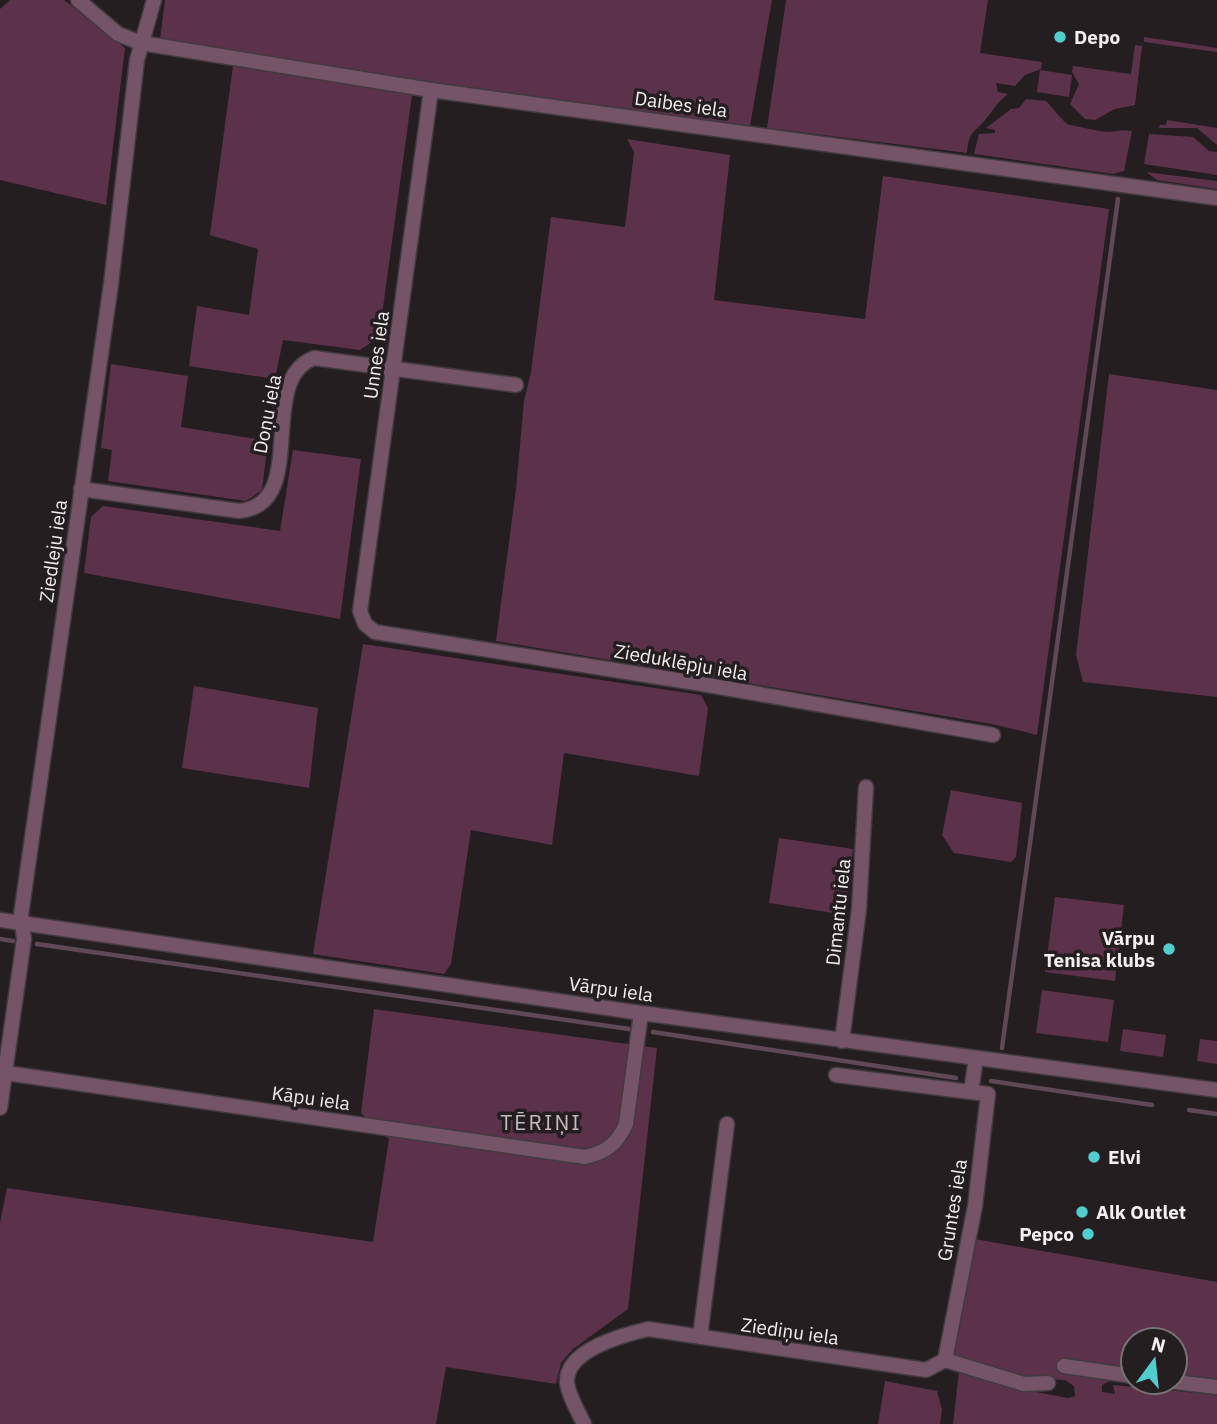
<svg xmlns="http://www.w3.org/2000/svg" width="1217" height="1424" font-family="'IBM Plex Sans',sans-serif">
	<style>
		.green { fill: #5c314a }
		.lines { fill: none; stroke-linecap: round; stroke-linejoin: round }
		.stream { stroke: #604857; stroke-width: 4.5 }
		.minor-casing { stroke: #413b3e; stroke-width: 17 }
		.minor { stroke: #765467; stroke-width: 14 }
		.poi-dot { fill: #52cdcd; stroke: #241e21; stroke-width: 2.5 }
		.labels { text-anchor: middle; stroke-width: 7; stroke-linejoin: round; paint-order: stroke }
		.poi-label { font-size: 19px; font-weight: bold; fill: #f4eff1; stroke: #241e21; text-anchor: start }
		.street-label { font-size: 19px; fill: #f4eff1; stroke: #241e21 }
		.neighbourhood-label { font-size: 21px; letter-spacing: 2px; fill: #c4bbc0; stroke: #241e21 }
	</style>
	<rect width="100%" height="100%" fill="#241e21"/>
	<g class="green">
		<polygon points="10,0 64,0 125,48 106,205 0,180 0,9"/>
		<polygon points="165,0 772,0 750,126 418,80 160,39"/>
		<path d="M786,0H988L980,53L1042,62L1041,69L1025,75L1015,86L996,83L998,92L1008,94C995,104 995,109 985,120C973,134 969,131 967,153L767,128Z"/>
		<polygon points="1144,37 1217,48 1217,52 1144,42"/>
		<polygon points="1135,45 1142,46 1135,105 1115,109 1095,120 1085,119 1070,104 1079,84 1072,72 1073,66 1131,74"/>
		<polygon points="233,66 412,95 379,337 360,350 283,340 275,379 189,366 197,306 249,315 258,249 210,235"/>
		<polygon points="1040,70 1072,75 1069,97 1037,92"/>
		<path d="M1026,99L1046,101C1054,109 1061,120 1069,125C1077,126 1107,133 1109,132C1118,131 1122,129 1132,131L1124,171L1113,174L974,154L979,134L995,133V130L986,128L1011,109L1019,108Z"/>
		<polygon points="1167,120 1217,128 1217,145 1197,128 1159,128 1160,125 1166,125"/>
		<polygon points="1149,134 1193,137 1209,151 1217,152 1217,175 1144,164"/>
		<polygon points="627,139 730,155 714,300 865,319 883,176 1109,209 1037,735 992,724 496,641 516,489 524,401 531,372 551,217 625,227 634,152"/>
		<polygon points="1146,172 1217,181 1217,189 1157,180"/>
		<polygon points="111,364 188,376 181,427 268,441 262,490 246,501 108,481 112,450 101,448"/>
		<polygon points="1109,374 1217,390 1217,697 1083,682 1076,655"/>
		<polygon points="293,450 361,459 340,619 84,573 91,517 103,506 280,531"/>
		<polygon points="363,644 701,695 708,708 699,776 564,753 552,845 471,830 451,964 444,974 313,954"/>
		<polygon points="194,686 318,708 309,788 182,768"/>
		<polygon points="951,790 1022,803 1016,857 1011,862 954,853 942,835"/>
		<polygon points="779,838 853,849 846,915 769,903"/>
		<polygon points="1055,897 1124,905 1115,981 1045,972"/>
		<polygon points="1042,990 1114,1000 1108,1042 1036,1033"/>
		<polygon points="374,1009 657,1048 628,1309 573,1349 561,1363 556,1384 446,1367 436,1424 0,1424 0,1223 7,1188 373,1242 389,1139 361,1113"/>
		<polygon points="1123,1029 1166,1035 1163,1057 1120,1051"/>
		<polygon points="1200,1039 1217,1041 1217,1064 1197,1061"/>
		<polygon points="975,1239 1217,1282 1217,1383 1175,1378 1175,1340 1133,1340 1133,1372 1113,1372 1110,1381 1102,1385 1102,1392 1115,1394 1113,1385 1217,1395 1217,1424 953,1424 959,1372 1014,1388 1068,1398 1075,1396 1074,1386 1065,1380 1029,1379 958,1357 954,1352"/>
		<polygon points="885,1381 937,1391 942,1410 940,1424 878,1424"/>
	</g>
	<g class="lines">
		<g class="stream">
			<polyline points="0,939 13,941"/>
			<polyline points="37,944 629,1029"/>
			<polyline points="653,1032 956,1078"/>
			<polyline points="1002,1048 1118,199"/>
			<polyline points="991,1081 1152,1105"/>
			<polyline points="1189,1110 1217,1114"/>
		</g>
		<defs>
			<g id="minor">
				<polyline points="78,0 118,34 141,43 431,90 1217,198"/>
				<polyline points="431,90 360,611 365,624 375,632 702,684 993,735"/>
				<path d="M81,489L239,511C311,505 255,380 314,358L516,385"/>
				<polyline points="0,920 641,1013 1217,1090"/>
				<polyline points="842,1041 859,909 866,787"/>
				<path d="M6,1073L585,1157C607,1152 617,1144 626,1124L641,1013"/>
				<polyline points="836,1075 971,1092"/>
				<polyline points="0,1108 24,939 21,915 111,284 137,60 154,0"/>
				<polyline points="700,1337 727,1124"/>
				<polyline points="945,1360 1024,1384 1048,1383"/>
				<polyline points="1064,1366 1133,1376"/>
				<polyline points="1175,1382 1217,1387"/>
				<path d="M584,1424C578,1411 569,1397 567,1383C565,1350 623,1335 648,1329L926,1370L945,1360L975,1206L988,1094L971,1092L976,1058"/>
			</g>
		</defs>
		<use href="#minor" class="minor-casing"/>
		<use href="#minor" class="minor"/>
	</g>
	<g class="poi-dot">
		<circle cx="1060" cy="37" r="7"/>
		<circle cx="1169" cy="949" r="7"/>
		<circle cx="1094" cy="1157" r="7"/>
		<circle cx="1082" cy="1212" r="7"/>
		<circle cx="1088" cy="1234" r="7"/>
	</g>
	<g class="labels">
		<g class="poi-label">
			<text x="1074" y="44">Depo</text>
			<text x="1155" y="945" text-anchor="end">Vārpu<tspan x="1155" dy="22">Tenisa klubs</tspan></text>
			<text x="1108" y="1164">Elvi</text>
			<text x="1096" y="1219">Alk Outlet</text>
			<text x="1074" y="1241" text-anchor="end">Pepco</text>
		</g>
		<g class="street-label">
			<text transform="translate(681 104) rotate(8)" y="7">Daibes iela</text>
			<text transform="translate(376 355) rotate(-82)" y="7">Unnes iela</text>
			<text transform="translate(267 414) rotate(-79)" y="7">Doņu iela</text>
			<text transform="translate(53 551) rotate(-82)" y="7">Ziedleju iela</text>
			<text transform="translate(681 662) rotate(10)" y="7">Zieduklēpju iela</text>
			<text transform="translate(838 912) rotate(-84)" y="7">Dimantu iela</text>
			<text transform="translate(611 989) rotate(8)" y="7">Vārpu iela</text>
			<text transform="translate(311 1098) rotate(8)" y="7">Kāpu iela</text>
			<text transform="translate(952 1210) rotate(-81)" y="7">Gruntes iela</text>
			<text transform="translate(790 1331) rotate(8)" y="7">Ziediņu iela</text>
		</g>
		<g class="neighbourhood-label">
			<text x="541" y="1130">TĒRIŅI</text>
		</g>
	</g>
	<g transform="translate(1154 1361) rotate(15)"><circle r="33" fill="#241e21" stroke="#777274" stroke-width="2"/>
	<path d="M0-5L12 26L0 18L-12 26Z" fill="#52cdcd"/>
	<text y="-10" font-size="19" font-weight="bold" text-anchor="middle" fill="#f4eff1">N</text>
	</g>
</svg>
